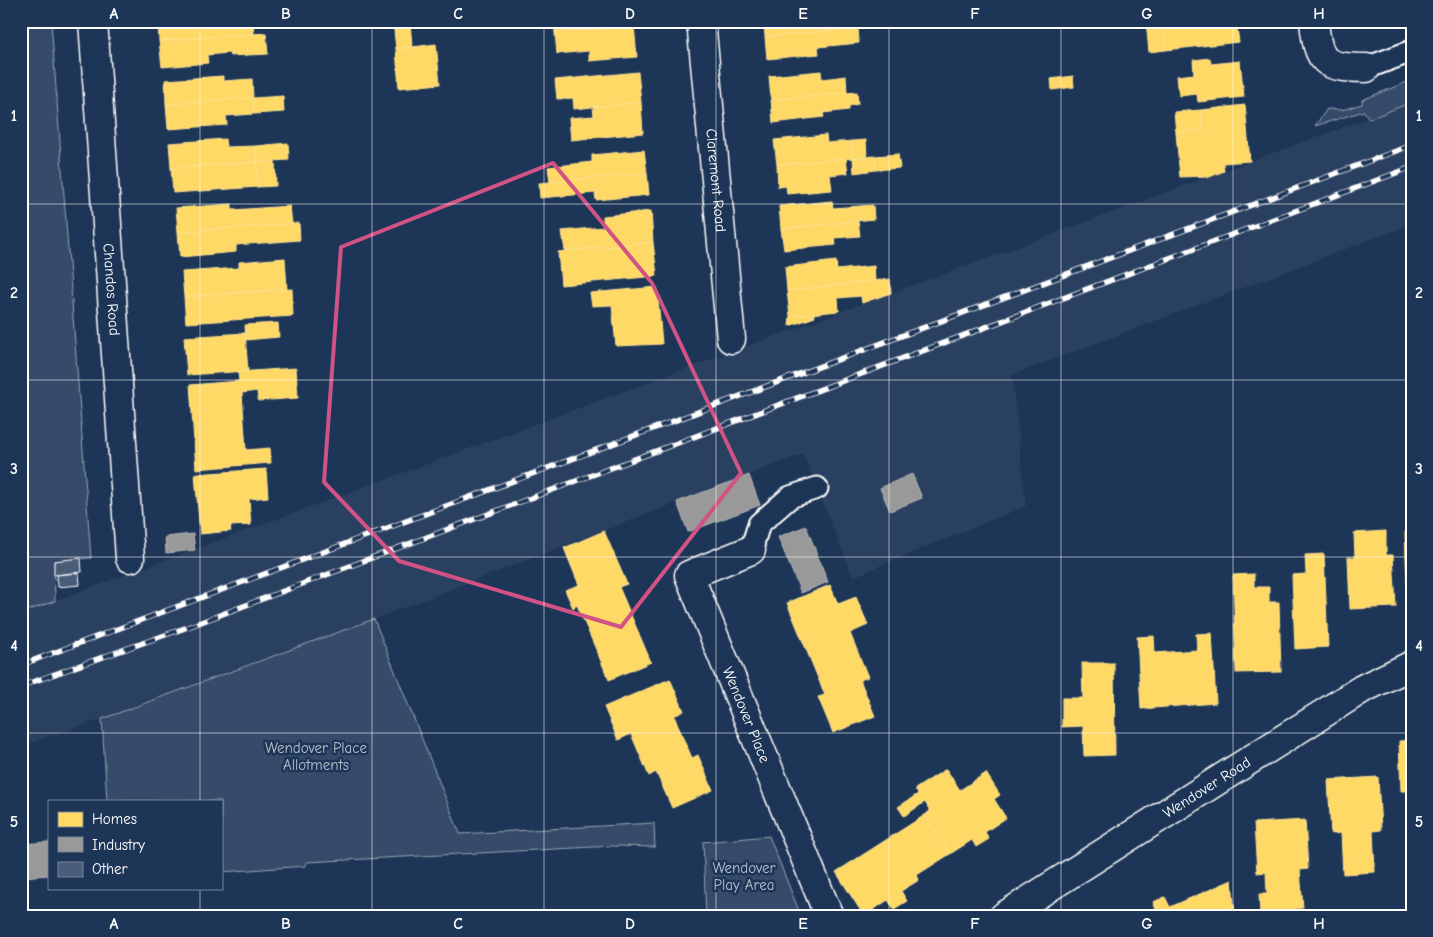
<svg xmlns="http://www.w3.org/2000/svg" width="1433" height="937" font-family="'Comic Neue',sans-serif">
	<style>
		.built { fill: #2a4161 }
		.green { fill: #364b69; stroke: #9aa5b4 }
		.homes { fill: #ffd966; stroke: #ffe494 }
		.industry { fill: #999; stroke: #b8b8b8 }
		.building { fill: #4a5d79; stroke: #fff }
		.lines { fill: none; stroke-linecap: round; stroke-linejoin: round }
		.service-casing { stroke: #fff; stroke-width: 25 }
		.minor-casing { stroke: #fff; stroke-width: 31 }
		.service { stroke: #1d3557; stroke-width: 21 }
		.minor { stroke: #1d3557; stroke-width: 28 }
		.rail-casing { stroke: #fff; stroke-width: 5.5 }
		.rail { stroke: #1d3557; stroke-width: 4; stroke-dasharray: 11; stroke-linecap: butt }
		.marked { fill: none; stroke: #d15284; stroke-width: 4; stroke-linejoin: round }
		.grid { fill: none; stroke: #fff; stroke-width: 1; stroke-opacity: 0.55 }
		.labels { text-anchor: middle; stroke-width: 5; stroke-linejoin: round; paint-order: stroke }
		.street-label { font-size: 15px; fill: #fff; stroke: #1d3557 }
		.park-label { font-size: 15px; fill: #b9c0ca; stroke: #1d3557 }
		.neatline { fill: none; stroke: #fff; stroke-width: 2 }
		.grid-label { font-size: 16px; text-anchor: middle; font-weight: bold; fill: #fff }
	</style>
	<rect width="100%" height="100%" fill="#1d3557"/>
	<filter id="ink" filterUnits="userSpaceOnUse"><feTurbulence type="fractalNoise" baseFrequency=".02" numOctaves="2"/><feDisplacementMap in="SourceGraphic" scale="10" xChannelSelector="R" yChannelSelector="G"/><feConvolveMatrix kernelMatrix="1 2 1 2 8 2 1 2 1" color-interpolation-filters="sRGB"/></filter>
	<g filter="url(#ink)">
		<polygon class="built" points="1412,102 1412,224 1012,375 1026,506 853,577 803,454 374,619 102,719 21,746 21,613"/>
		<g class="green">
			<polygon points="21,21 51,21 91,558 54,561 55,601 21,613"/>
			<polygon points="1412,80 1412,102 1369,119 1364,111 1315,126 1327,109 1342,110 1362,104 1362,100"/>
			<polygon points="374,619 460,834 654,823 655,847 613,846 307,862 306,866 221,872 221,801 107,801 102,719"/>
			<polygon points="769,836 801,916 706,916 703,842"/>
		</g>
		<g class="homes">
			<polygon points="158,21 253,21 254,34 159,41"/>
			<polygon points="393,21 410,21 412,47 396,49"/>
			<polygon points="554,21 633,21 634,26 555,33"/>
			<polygon points="764,21 857,21 858,28 765,37"/>
			<polygon points="1146,21 1189,21 1190,23 1163,25 1166,50 1149,52"/>
			<polygon points="1189,21 1236,21 1239,42 1166,50 1163,25"/>
			<polygon points="634,26 637,57 589,61 589,51 557,54 555,33"/>
			<polygon points="858,28 859,43 818,47 819,54 767,59 765,37"/>
			<polygon points="266,33 268,54 230,56 229,53 207,55 208,63 162,67 159,41"/>
			<polygon points="436,44 440,84 399,88 396,49"/>
			<polygon points="1210,58 1211,64 1240,61 1244,97 1198,102 1197,94 1179,96 1177,76 1194,74 1193,60"/>
			<polygon points="821,71 822,79 846,76 847,93 771,100 769,76"/>
			<polygon points="638,72 641,102 574,109 573,98 557,99 555,80"/>
			<polygon points="223,76 223,81 252,79 253,98 166,104 165,80"/>
			<polygon points="1073,76 1074,87 1052,90 1051,79"/>
			<polygon points="857,92 858,104 849,106 849,110 823,113 824,117 773,123 771,100"/>
			<polygon points="283,96 284,112 254,114 253,98"/>
			<polygon points="253,98 254,114 226,116 227,125 168,129 166,104"/>
			<polygon points="641,102 643,133 571,140 569,118 594,116 593,107"/>
			<polygon points="1245,105 1250,161 1223,163 1224,171 1207,178 1207,176 1180,177 1176,133 1203,130 1201,110"/>
			<polygon points="1201,110 1203,130 1176,133 1174,112"/>
			<polygon points="826,135 827,143 852,141 853,158 777,165 774,140"/>
			<polygon points="225,139 226,147 256,146 257,162 171,168 169,143"/>
			<polygon points="866,140 867,156 853,158 852,141"/>
			<polygon points="288,143 289,160 257,162 256,146"/>
			<polygon points="644,150 647,173 550,182 548,167 592,162 592,155"/>
			<polygon points="898,154 900,168 876,170 875,156"/>
			<polygon points="875,156 876,170 854,173 853,158"/>
			<polygon points="846,158 848,173 830,175 832,190 787,194 786,186 778,187 777,165"/>
			<polygon points="275,161 276,186 258,187 257,162"/>
			<polygon points="257,162 258,187 173,193 171,168"/>
			<polygon points="647,173 649,195 596,200 595,193 540,198 539,183"/>
			<polygon points="832,201 833,208 873,205 874,219 781,229 779,206"/>
			<polygon points="232,204 232,210 290,206 292,224 178,232 176,208"/>
			<polygon points="651,211 653,242 565,251 562,231 603,227 603,216"/>
			<polygon points="858,221 860,236 835,238 836,245 784,250 781,229"/>
			<polygon points="299,223 300,240 236,245 236,252 180,257 178,232"/>
			<polygon points="653,242 657,276 561,285 558,252"/>
			<polygon points="285,258 287,289 184,297 182,272 239,268 239,262"/>
			<polygon points="836,261 837,270 874,266 875,281 787,291 785,267"/>
			<polygon points="890,279 891,293 862,303 861,296 838,298 839,311 790,316 787,291"/>
			<polygon points="657,287 662,344 616,346 612,305 592,306 590,293"/>
			<polygon points="292,289 293,316 186,323 184,297"/>
			<polygon points="814,314 815,317 789,326 790,316"/>
			<polygon points="278,323 279,337 246,340 245,325"/>
			<polygon points="245,333 248,371 187,375 184,337"/>
			<polygon points="296,368 298,398 258,401 257,391 242,393 246,450 270,448 271,463 196,469 190,385 239,381 238,372"/>
			<polygon points="266,469 268,497 249,499 251,525 230,526 231,531 200,534 195,474"/>
			<polygon points="1410,482 1412,482 1412,583 1407,584 1405,532 1412,532"/>
			<polygon points="604,531 627,584 619,587 651,662 609,680 577,605 573,608 565,590 579,585 564,548"/>
			<polygon points="1386,531 1386,555 1393,555 1396,607 1350,609 1348,557 1355,557 1354,533"/>
			<polygon points="1324,554 1328,647 1295,649 1292,575 1306,574 1305,555"/>
			<polygon points="1254,574 1254,587 1269,587 1269,602 1279,602 1281,672 1236,673 1233,575"/>
			<polygon points="830,585 838,604 856,597 868,625 850,633 868,677 860,680 875,716 833,733 818,697 825,695 787,603"/>
			<polygon points="1212,633 1216,703 1141,709 1137,637 1154,636 1155,653 1197,650 1196,634"/>
			<polygon points="1082,663 1114,663 1115,755 1084,756 1083,726 1062,727 1062,698 1083,698"/>
			<polygon points="670,679 684,711 674,716 692,758 698,755 713,790 672,808 656,772 649,776 631,734 618,740 604,707"/>
			<polygon points="1412,740 1412,836 1410,791 1401,791 1399,741"/>
			<polygon points="946,769 960,790 986,773 1000,795 994,799 1006,818 985,832 989,839 976,847 972,840 950,854 925,815 930,811 925,802 904,816 898,807 918,794 915,789"/>
			<polygon points="1378,777 1381,830 1373,831 1375,872 1343,874 1341,833 1331,834 1328,780"/>
			<polygon points="925,815 950,854 917,875 919,880 901,891 907,901 894,909 888,900 864,916 836,872"/>
			<polygon points="1305,820 1308,869 1300,870 1303,908 1294,909 1294,915 1260,916 1259,894 1267,894 1266,872 1257,873 1254,823"/>
			<polygon points="1232,880 1235,916 1149,916 1157,912 1153,902 1165,897 1170,907"/>
		</g>
		<g class="industry">
			<polygon points="912,474 922,498 890,511 880,488"/>
			<polygon points="749,475 760,505 688,532 677,502"/>
			<polygon points="806,526 828,582 801,593 778,537"/>
			<polygon points="193,534 195,550 166,553 165,537"/>
			<polygon points="49,842 49,875 21,877 21,844"/>
		</g>
		<g class="building">
			<polygon points="81,558 82,572 54,575 54,561"/>
			<polygon points="79,573 80,585 58,587 57,575"/>
		</g>
		<g class="lines">
			<defs>
				<g id="service">
					<polyline points="1366,68 1412,51"/>
					<polyline points="751,550 759,524 790,497 817,488"/>
				</g>
				<g id="minor">
					<path id="s1" d="M93,21L130,558"/>
					<path id="s2" d="M701,21L731,339"/>
					<path d="M1314,21C1318,63 1324,68 1366,68"/>
					<path id="s3" d="M751,550L689,575L829,916"/>
					<path id="s4" d="M1004,916L1362,689L1412,665"/>
				</g>
			</defs>
			<use href="#service" class="service-casing"/>
			<use href="#minor" class="minor-casing"/>
			<use href="#service" class="service"/>
			<use href="#minor" class="minor"/>
			<defs>
				<g id="rail">
					<polyline points="21,665 1412,145"/>
					<polyline points="21,686 185,628 1412,167"/>
				</g>
			</defs>
			<use href="#rail" class="rail-casing"/>
			<use href="#rail" class="rail"/>
		</g>
	</g>
	<path class="marked" d="M553,163L652,283L741,473L621,627L399,561L324,482L341,247Z"/>
	<path class="grid" d="M200,21V801M372,21V916M544,21V916M716,21V916M889,21V916M1061,21V916M1233,21V916M21,204H1412M21,380H1412M21,557H1412M21,733H1412M200,888V916"/>
	<g class="labels">
		<g class="street-label">
			<text dy="5" stroke="none"><textPath href="#s2" startOffset="160">Claremont Road</textPath></text>
			<text dy="5" stroke="none"><textPath href="#s1" startOffset="269">Chandos Road</textPath></text>
			<text dy="5" stroke="none"><textPath href="#s3" startOffset="218">Wendover Place</textPath></text>
			<text dy="5" stroke="none"><textPath href="#s4" startOffset="240">Wendover Road</textPath></text>
		</g>
		<g class="park-label">
			<text x="316" y="753">Wendover Place<tspan x="316" dy="17">Allotments</tspan></text>
			<text x="744" y="873">Wendover<tspan x="744" dy="17">Play Area</tspan></text>
		</g>
	</g>
	<rect width="1433" height="937" fill="none" stroke="#1d3557" stroke-width="55"/>
	<rect x="48" y="800" width="175" height="90" fill="#1d3557" stroke="#77869a"/>
	<rect x="58" y="812" width="25" height="15" fill="#ffd966" stroke="#77869a"/>
	<text x="92" y="824" font-size="15" fill="#ffffff">Homes</text>
	<rect x="58" y="837" width="25" height="15" fill="#999999" stroke="#77869a"/>
	<text x="92" y="850" font-size="15" fill="#ffffff">Industry</text>
	<rect x="58" y="862" width="25" height="15" fill="#4a5d79" stroke="#77869a"/>
	<text x="92" y="874" font-size="15" fill="#ffffff">Other</text>
	<rect x="28" y="28" width="1378" height="882" class="neatline"/>
	<g class="grid-label">
		<text x="114" y="19">A</text>
		<text x="286" y="19">B</text>
		<text x="458" y="19">C</text>
		<text x="630" y="19">D</text>
		<text x="803" y="19">E</text>
		<text x="975" y="19">F</text>
		<text x="1147" y="19">G</text>
		<text x="1319" y="19">H</text>
		<text x="14" y="121">1</text>
		<text x="1419" y="121">1</text>
		<text x="14" y="298">2</text>
		<text x="1419" y="298">2</text>
		<text x="14" y="474">3</text>
		<text x="1419" y="474">3</text>
		<text x="14" y="651">4</text>
		<text x="1419" y="651">4</text>
		<text x="14" y="827">5</text>
		<text x="1419" y="827">5</text>
		<text x="114" y="929">A</text>
		<text x="286" y="929">B</text>
		<text x="458" y="929">C</text>
		<text x="630" y="929">D</text>
		<text x="803" y="929">E</text>
		<text x="975" y="929">F</text>
		<text x="1147" y="929">G</text>
		<text x="1319" y="929">H</text>
	</g>
</svg>
